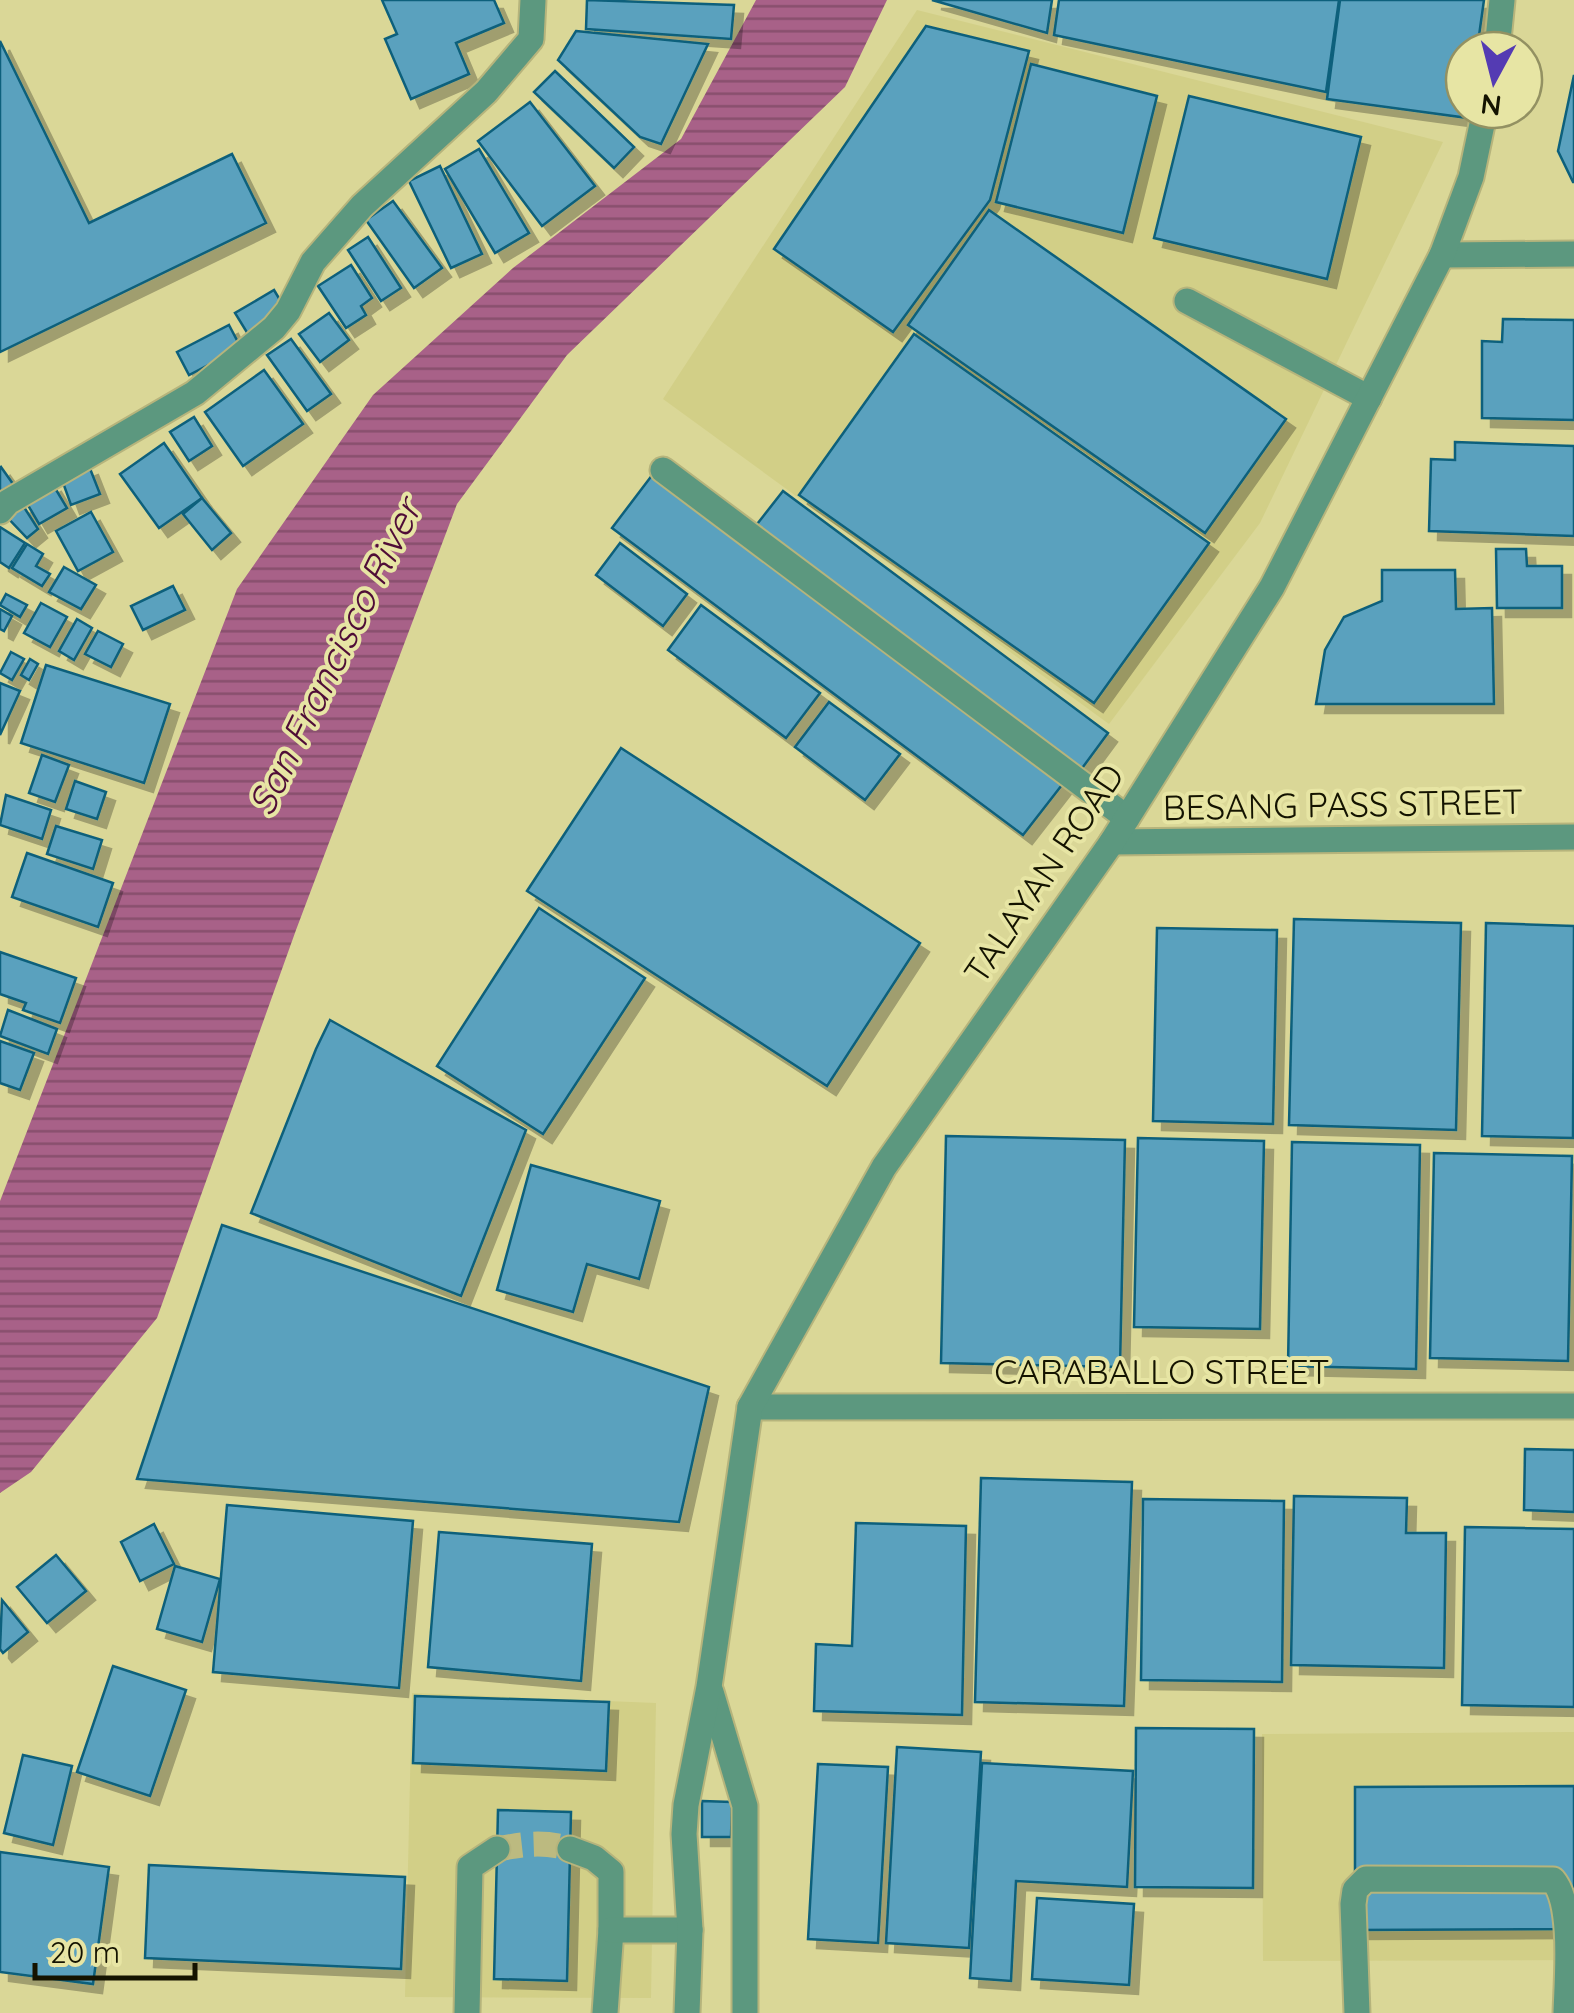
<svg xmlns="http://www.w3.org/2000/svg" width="1574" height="2013" font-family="Quicksand,sans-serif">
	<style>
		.built { fill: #d2cf87 }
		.water { fill: url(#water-rules) }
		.building { fill: #5aa1be; stroke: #0e607b; stroke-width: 2.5; filter: url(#shadow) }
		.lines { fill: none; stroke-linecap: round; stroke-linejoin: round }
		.minor-tunnel { stroke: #bcba80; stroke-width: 25; stroke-dasharray: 25 12; stroke-linecap: butt }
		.minor-casing { stroke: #b6b47c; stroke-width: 29 }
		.minor { stroke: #5c987f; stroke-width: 25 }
		.labels { text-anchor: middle; stroke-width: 8; stroke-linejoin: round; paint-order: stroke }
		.street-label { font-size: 35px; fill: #141300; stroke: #e7e5a4 }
		.water-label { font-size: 38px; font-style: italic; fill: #4f0d37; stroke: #e7e5a4 }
	</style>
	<defs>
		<pattern id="water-rules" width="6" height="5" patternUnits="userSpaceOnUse" patternTransform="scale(2.5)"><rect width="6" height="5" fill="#a86188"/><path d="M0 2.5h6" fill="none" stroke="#884f6d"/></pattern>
		<filter id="shadow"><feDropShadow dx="9" dy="9" stdDeviation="0" flood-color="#0004"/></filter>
	</defs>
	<rect width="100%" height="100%" fill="#dad797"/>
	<g class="built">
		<polygon points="917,10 1443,142 1260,523 1109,724 663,399"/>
		<polygon points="412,1693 656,1703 651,1998 405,1997"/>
		<polygon points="1574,1732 1574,1960 1263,1961 1262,1734"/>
	</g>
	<polygon class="water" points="756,0 887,0 845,87 567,355 457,504 296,930 157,1318 31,1472 0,1493 0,1201 237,589 373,395 513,268 681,139"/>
	<g class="building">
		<polygon points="382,0 494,0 504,23 456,43 469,74 411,99 385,39 397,34"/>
		<polygon points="587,0 734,5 731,39 586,29"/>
		<polygon points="932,0 1052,0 1047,33"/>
		<polygon points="1059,0 1339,0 1326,92 1054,35"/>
		<polygon points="1340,0 1484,0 1477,50 1464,50 1464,110 1469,110 1468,118 1327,99"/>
		<polygon points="926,26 1029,51 990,200 893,332 774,249"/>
		<polygon points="576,31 708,44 661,144 640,137 558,60"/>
		<polygon points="0,41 89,223 232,154 266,223 0,352"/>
		<polygon points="1031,64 1157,96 1123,233 996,202"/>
		<polygon points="555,71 634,147 614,168 534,92"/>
		<polygon points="1574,75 1574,182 1573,182 1558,151"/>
		<polygon points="1189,96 1361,137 1327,279 1154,238"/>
		<polygon points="530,102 595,186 542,226 478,141"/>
		<polygon points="479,149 529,233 495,253 445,169"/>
		<polygon points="440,166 482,254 451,268 409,181"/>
		<polygon points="393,201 442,268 414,288 366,220"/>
		<polygon points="989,210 1286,419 1205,533 908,325"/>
		<polygon points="368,237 401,288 381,301 348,250"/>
		<polygon points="351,265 372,298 361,306 366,315 346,328 318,286"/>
		<polygon points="274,290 280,300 251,339 235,313"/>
		<polygon points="329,313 349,340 320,362 299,334"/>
		<polygon points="1503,319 1574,320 1574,420 1482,418 1482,341 1502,342"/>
		<polygon points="229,325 241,348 189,375 177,352"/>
		<polygon points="914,334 1209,543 1094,703 799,495"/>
		<polygon points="291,339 331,394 307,411 267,355"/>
		<polygon points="264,370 303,424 243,466 205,412"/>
		<polygon points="194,417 212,446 189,461 170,432"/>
		<polygon points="1455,442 1574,446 1574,536 1429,531 1431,459 1455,460"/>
		<polygon points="164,443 202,498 159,528 120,474"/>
		<polygon points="89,466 100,494 71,505 61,477"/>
		<polygon points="1,467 13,484 0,492 0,468"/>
		<polygon points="653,474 1065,781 1023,835 612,528"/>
		<polygon points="52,483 67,508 39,524 25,500"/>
		<polygon points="783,491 1108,733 1080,771 754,528"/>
		<polygon points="202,498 231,533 212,550 183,514"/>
		<polygon points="22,504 38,529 27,538 5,515"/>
		<polygon points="91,512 113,552 78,571 56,531"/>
		<polygon points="0,527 25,543 9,568 0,562"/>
		<polygon points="620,543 687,594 663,626 596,575"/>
		<polygon points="27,544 43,554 36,566 50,574 42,586 12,568"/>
		<polygon points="1496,549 1526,549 1527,566 1562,566 1562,608 1497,608"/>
		<polygon points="64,567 96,585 81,609 49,592"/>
		<polygon points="1382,570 1455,570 1456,609 1492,608 1494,704 1316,704 1325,650 1344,617 1382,601"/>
		<polygon points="173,586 185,610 143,630 131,606"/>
		<polygon points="6,594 27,605 20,617 0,605"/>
		<polygon points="41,603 67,617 50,647 24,633"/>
		<polygon points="701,605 820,693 786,738 668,650"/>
		<polygon points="0,609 12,616 4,631 0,629"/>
		<polygon points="77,619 92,628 74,660 59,651"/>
		<polygon points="98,631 123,644 111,667 85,654"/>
		<polygon points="11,652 24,659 12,680 0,673"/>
		<polygon points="30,659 38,664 29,680 21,675"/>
		<polygon points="46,665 170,704 144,783 21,743"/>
		<polygon points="0,683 20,691 0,735"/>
		<polygon points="829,702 900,754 865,800 795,747"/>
		<polygon points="621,748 920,943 827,1086 527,891"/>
		<polygon points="42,755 69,765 55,802 29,793"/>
		<polygon points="75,781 106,792 97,819 66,809"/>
		<polygon points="6,795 51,810 42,839 0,825"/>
		<polygon points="56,826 102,840 93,869 47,854"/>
		<polygon points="27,853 113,883 98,927 12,897"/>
		<polygon points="539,908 645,978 543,1134 437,1066"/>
		<polygon points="1294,919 1461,923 1456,1130 1289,1125"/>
		<polygon points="1486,923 1574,926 1573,1138 1482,1136"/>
		<polygon points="1157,928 1277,930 1273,1124 1153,1121"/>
		<polygon points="0,952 76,978 60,1023 23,1010 26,1003 0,994"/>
		<polygon points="8,1010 57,1029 48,1054 0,1036"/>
		<polygon points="330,1020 526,1130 461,1296 251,1213 316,1049"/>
		<polygon points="0,1041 34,1053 20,1090 0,1083"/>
		<polygon points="946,1136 1125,1140 1120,1367 941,1363"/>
		<polygon points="1138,1138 1264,1141 1260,1329 1134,1327"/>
		<polygon points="1292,1142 1420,1145 1416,1369 1288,1366"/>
		<polygon points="1434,1153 1572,1156 1568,1361 1430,1358"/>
		<polygon points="531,1165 660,1201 639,1279 587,1264 573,1312 497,1290"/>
		<polygon points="222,1225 709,1387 679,1522 137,1479"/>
		<polygon points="1525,1449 1574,1450 1574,1512 1524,1510"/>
		<polygon points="981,1478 1132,1482 1124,1706 975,1702"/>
		<polygon points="1294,1496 1407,1498 1406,1533 1446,1533 1444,1668 1291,1665"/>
		<polygon points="1143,1499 1284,1501 1282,1682 1141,1680"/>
		<polygon points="227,1505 413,1521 399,1688 213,1672"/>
		<polygon points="856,1523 966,1526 962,1715 814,1711 816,1644 852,1646"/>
		<polygon points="154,1524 174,1564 140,1581 121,1542"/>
		<polygon points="1465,1527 1574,1529 1574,1707 1462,1705"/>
		<polygon points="439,1532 592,1544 581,1681 428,1667"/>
		<polygon points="56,1555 86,1591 47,1623 17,1587"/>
		<polygon points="175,1566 220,1579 202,1642 157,1629"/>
		<polygon points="2,1600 28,1632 3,1653 0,1649"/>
		<polygon points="113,1666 186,1690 150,1796 77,1772"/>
		<polygon points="415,1696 609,1702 606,1771 413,1763"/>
		<polygon points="1136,1728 1254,1729 1253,1888 1135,1887"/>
		<polygon points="897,1747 981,1752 969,1948 886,1943"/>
		<polygon points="23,1755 72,1766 53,1845 4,1833"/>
		<polygon points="982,1763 1133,1771 1127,1887 1016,1881 1011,1981 970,1978"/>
		<polygon points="818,1764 888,1767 878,1943 808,1939"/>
		<polygon points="1574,1786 1574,1929 1355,1930 1355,1787"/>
		<polygon points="702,1801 732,1802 731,1837 702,1837"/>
		<polygon points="498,1810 571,1812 567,1981 494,1979"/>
		<polygon points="0,1852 109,1867 93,1984 0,1972"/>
		<polygon points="149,1865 405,1877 401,1969 145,1958"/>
		<polygon points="1037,1898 1134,1904 1129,1985 1032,1979"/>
	</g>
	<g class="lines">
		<path class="minor-tunnel" d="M497,1849C524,1844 544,1841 570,1849"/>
		<defs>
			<g id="minor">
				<polyline points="1497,50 1502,0"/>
				<polyline points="1442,255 1574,254"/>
				<polyline points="1187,301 1369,398"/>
				<polyline points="663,470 1127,818"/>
				<polyline points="0,511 8,502 195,393 274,328 288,311 313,262 362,206 486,92 531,39 533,0"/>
				<polyline points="1112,842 1574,837"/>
				<polyline points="750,1407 1574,1406"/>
				<polyline points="711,1692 745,1806 745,2013"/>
				<polyline points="570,1849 594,1858 611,1872 611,1930 605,2013"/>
				<polyline points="611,1930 690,1930"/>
				<polyline points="467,2013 470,1867 497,1849"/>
				<polyline points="687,2013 690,1930 684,1834 686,1805 709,1687 750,1407 884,1167 1112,842 1272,587 1442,255 1471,177 1485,110"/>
				<path d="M1357,2013L1353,1904L1355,1890L1366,1879L1553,1880C1574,1904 1567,1979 1566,2013"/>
			</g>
		</defs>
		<use href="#minor" class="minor-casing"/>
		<use href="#minor" class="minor"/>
	</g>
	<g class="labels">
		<g class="street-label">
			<text transform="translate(1343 805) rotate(-1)" y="12">BESANG PASS STREET</text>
			<text transform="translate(1044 874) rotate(-56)" y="12">TALAYAN ROAD</text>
			<text x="1162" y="1384">CARABALLO STREET</text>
		</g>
		<g class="water-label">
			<text transform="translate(335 657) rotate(-64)" y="13">San Francisco River</text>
		</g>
	</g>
	<g transform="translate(1494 80) rotate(187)"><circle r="48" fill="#e7e5a4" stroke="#939162" stroke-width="2.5"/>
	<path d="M0-8L18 38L0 25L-18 38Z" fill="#543bb3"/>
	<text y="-15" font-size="28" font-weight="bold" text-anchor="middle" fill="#141300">N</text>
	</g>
	<path d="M35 1963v15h160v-15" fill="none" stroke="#141300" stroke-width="5"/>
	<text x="50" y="1963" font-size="30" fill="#141300" stroke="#e7e5a4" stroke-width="8" paint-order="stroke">20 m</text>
</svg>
